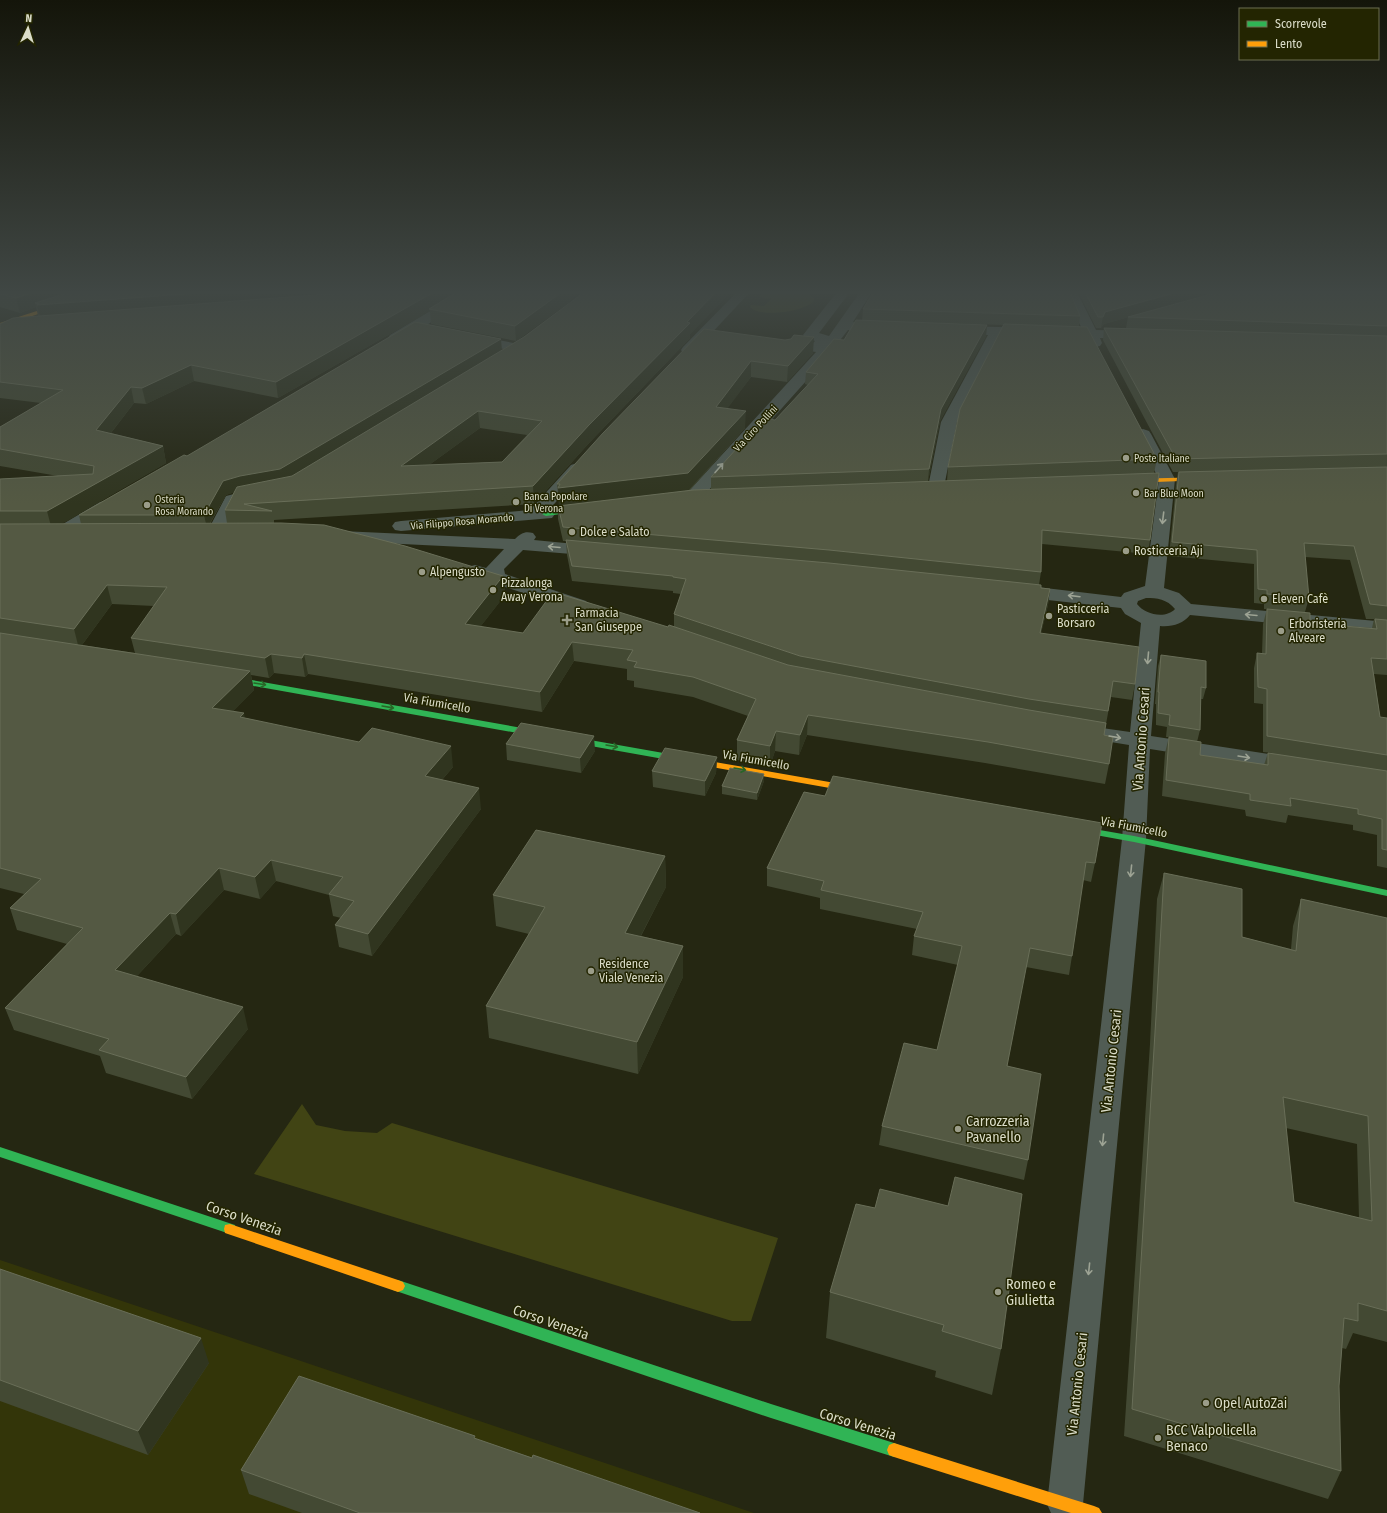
<svg xmlns="http://www.w3.org/2000/svg" width="1387" height="1513" font-family="'Fira Sans Condensed',sans-serif">
	<style>
		.built { fill: #333509 }
		.green { fill: #414414 }
		.lines { fill: none; stroke-linecap: round; stroke-linejoin: round }
		.street { fill: #515c54; fill-rule: evenodd }
		.fast { fill: #30b455; fill-rule: evenodd }
		.slow { fill: #ff9f0a; fill-rule: evenodd }
		.wall { fill: #434933; fill-rule: evenodd }
		.shaded-wall { fill: #30351f }
		.building { fill: #545943; stroke: #696e58; fill-rule: evenodd }
		.oneway { stroke: #9da394 }
		.oneway2 { stroke: #296527 }
		.poi-dot { fill: #9b9d89; stroke: #232501; stroke-width: 1.5 }
		.labels { text-anchor: middle; stroke-width: 3; stroke-linejoin: round; paint-order: stroke }
		.far-street-label { font-size: 10px; fill: #dbddc9; stroke: #232501 }
		.far-poi-label { font-size: 10px; fill: #dbddc9; stroke: #232501; text-anchor: start }
		.poi-label { font-size: 12px; fill: #dbddc9; stroke: #232501; text-anchor: start }
		.street-label { font-size: 12px; fill: #dbddc9; stroke: #232501 }
		.near-street-label { font-size: 14px; fill: #dbddc9; stroke: #232501 }
		.near-poi-label { font-size: 14px; fill: #dbddc9; stroke: #232501; text-anchor: start }
	</style>
	<rect width="100%" height="100%" fill="#252712"/>
	<polygon class="built" points="0,1260 754,1513 0,1513"/>
	<g class="green">
		<path d="M761,292H807L814,298V301C804,312 760,318 750,307L751,305L764,306L771,299L760,297Z"/>
		<polygon points="302,1104 316,1125 345,1131 377,1133 392,1123 778,1238 751,1321 732,1321 254,1174"/>
	</g>
	<g class="lines">
		<g class="street">
			<polygon points="453,292 465,292 463,303 400,341 395,342 390,341 388,338 390,335 452,298"/>
			<polygon points="737,292 750,292 693,353 688,354 683,353 681,350 683,347"/>
			<polygon points="837,292 850,292 819,333 829,336 860,292 872,292 853,322 886,325 888,328 886,331 881,332 848,330 823,362 699,501 693,502 687,501 685,497 687,493 816,352 794,349 791,353 786,354 781,353 779,350 784,341 789,340 813,343 815,341 805,338 803,335"/>
			<polygon points="1065,292 1077,292 1096,330 1133,331 1138,332 1140,335 1138,338 1133,339 1100,338 1102,343 1100,346 1095,347 1090,346 1086,338 1002,335 957,422 944,487 942,491 936,492 930,491 928,487 941,422 988,335 956,334 951,333 949,330 951,327 956,326 1082,329"/>
			<polygon points="472,335 519,344 524,345 526,348 524,351 519,352 467,342 465,339 467,336"/>
			<path d="M1143,429L1149,431L1151,434L1175,479L1164,588L1179,593L1191,604L1387,622V634L1190,615C1183,624 1172,627 1160,626L1151,736L1295,758L1303,760L1306,765L1303,770L1295,772L1150,749L1146,839L1083,1504L1079,1513H1051L1047,1504L1122,839L1129,745L1074,736L1066,735L1063,730L1066,725L1074,724L1130,732L1141,623L1125,614L1121,608L1020,597L1013,595L1011,591L1013,587L1020,585L1121,597L1124,593L1145,586L1159,479L1135,434L1137,431ZM1146,598C1157,598 1167,599 1175,609C1166,619 1145,615 1137,604L1138,601Z"/>
			<polygon points="577,463 583,465 585,468 549,510 552,510 555,514 552,518 401,531 395,530 392,526 395,522 401,521 530,510 571,465"/>
			<polygon points="246,491 252,492 254,496 252,500 239,503 220,540 214,541 208,540 205,536 226,496"/>
			<polygon points="106,501 112,502 115,506 112,510 63,539 57,540 51,539 48,535 51,531 100,502"/>
			<path d="M341,531L515,539C521,533 525,531 533,533L536,537L534,540L596,546L602,547L605,551L602,555L596,556L523,550L504,569L505,574L586,601L589,605L586,609L579,611L468,575L466,571L468,567L475,565L486,568L504,549L341,541L335,540L332,536L335,532Z"/>
		</g>
		<g class="fast">
			<polygon points="588,507 592,509 590,510 546,516 542,514 546,512"/>
			<polygon points="223,675 686,757 691,760 686,763 220,680 219,678 220,676"/>
			<polygon points="1071,825 1134,836 1387,890 1387,896 1134,842 1068,830 1066,828 1068,826"/>
			<polygon points="0,1147 235,1225 236,1229 235,1233 230,1234 0,1157"/>
			<polygon points="398,1280 771,1404 894,1443 899,1445 901,1450 899,1455 894,1457 771,1418 393,1290 391,1286 393,1282"/>
		</g>
		<g class="slow">
			<polygon points="95,292 103,292 0,327 0,323"/>
			<polygon points="1207,477 1209,478 1209,480 1128,483 1125,481 1128,479"/>
			<polygon points="686,757 858,787 863,790 858,793 683,762 681,760 683,758"/>
			<polygon points="230,1224 398,1280 403,1282 405,1286 403,1290 398,1292 225,1233 224,1229 225,1225"/>
			<polygon points="894,1443 1094,1506 1099,1508 1102,1513 1071,1513 894,1457 889,1455 887,1450 889,1445"/>
		</g>
	</g>
	<g class="wall">
		<path d="M0,292H452L451,296L457,292H578L568,303L516,341L431,324L430,311L278,398L194,381L146,404L134,403L111,433L163,446L166,463L61,524H81L79,515L187,456L502,350L524,337L579,296L583,292H731L690,334V338L590,442L534,504L274,520V523L503,576L505,595L480,627L523,633L668,627L674,626V614L681,594L673,593V591L572,581L567,555L566,541H563L558,519V506L559,505L557,484L704,329L813,353L787,382L751,377L727,408L745,428L689,491L711,489V477L775,420L808,385L805,384L806,372L844,340L862,321L863,309L1080,316L1079,327L1157,459L1154,473L1150,540L1148,554L1042,544L1041,572L1039,585L1041,588L1050,589L1048,605L1041,633L1135,684L1132,700L1111,697L1104,735L1109,764L1105,784L985,763L807,735L799,755L775,751L770,766L737,760V740L748,716L693,697L634,687V681L627,680V669L574,661L542,712L308,674L305,677L274,673L269,678L251,675L254,690L233,711L245,718L453,767L442,780L481,809L372,956L339,947L335,925L341,918L333,916L329,895L276,881L260,899L224,890L181,936L176,934L137,976L248,1029L192,1099L106,1073L100,1056L14,1030L5,1008L67,944L17,930L10,908L24,894L0,888V479L58,476L0,466V427L41,403L0,398V324L38,316L36,307L20,313L0,307ZM881,321L1004,325L948,467L947,481H928L940,421L986,336L987,325ZM480,428L527,435L502,462L429,465ZM234,492L225,510L227,523L210,524L226,495ZM112,604L154,606L131,638L135,653L82,645Z"/>
		<polygon points="1078,292 1217,292 1104,324 1101,328 1096,328"/>
		<path d="M1387,292V675L1374,674L1380,717L1387,718V868L1377,866V835L1353,830V825L1288,815L1286,823L1246,816L1245,810L1162,796L1165,753L1169,737H1166L1167,727L1156,725V704H1155L1158,666L1161,655L1206,688L1203,699H1201L1200,730L1197,742L1200,755L1264,765L1268,753H1272L1263,752V704L1254,703V668L1257,653H1262L1263,624L1267,609H1264V604L1254,603V564L1169,556L1176,485L1178,472H1173L1103,340L1104,328H1126L1128,317ZM1305,557L1350,560L1366,619H1374L1372,628L1310,623L1305,612L1309,598Z"/>
		<polygon points="506,744 595,751 581,773 507,760"/>
		<polygon points="717,757 716,773 705,796 653,787 652,771"/>
		<polygon points="764,781 757,800 722,794 722,786"/>
		<polygon points="804,792 1095,863 1091,882 1083,880 1072,956 1069,975 1026,967 1007,1066 1028,1160 1024,1180 879,1145 882,1126 937,1050 958,965 912,955 914,936 917,929 820,909 820,898 767,886 767,868"/>
		<polygon points="665,856 666,887 641,936 683,946 683,977 638,1074 489,1038 486,1006 529,934 496,926 493,895"/>
		<path d="M1164,873L1242,937L1291,949L1293,926L1301,899L1387,918V1342L1353,1333L1346,1349L1342,1348L1339,1386L1341,1471L1328,1499L1124,1436L1150,1044L1157,899ZM1286,1128L1357,1144L1359,1218L1294,1202Z"/>
		<polygon points="875,1208 1001,1349 992,1395 935,1377 936,1371 826,1338 830,1292"/>
		<polygon points="0,1269 209,1363 148,1455 0,1401"/>
		<polygon points="476,1439 700,1513 302,1513 249,1494 241,1470"/>
	</g>
	<g class="shaded-wall">
		<polygon points="34,292 396,292 41,320 37,305 39,304 35,303 36,307 20,313 16,298"/>
		<polygon points="434,292 452,292 451,297 429,309 430,311 278,398 276,382"/>
		<polygon points="562,292 578,292 568,303 516,341 515,326"/>
		<polygon points="716,292 731,292 690,334 690,338 590,442 534,504 533,486 589,425"/>
		<polygon points="1178,292 1217,292 1104,324 1101,328 1103,317 1105,312"/>
		<polygon points="987,325 986,336 940,421 928,482 929,469 941,409"/>
		<polygon points="814,337 813,353 787,382 788,366"/>
		<polygon points="501,339 502,351 282,483 243,490 226,495 207,528 204,515 223,481"/>
		<polygon points="751,361 751,377 716,424 716,407"/>
		<polygon points="191,365 194,381 146,404 142,388"/>
		<polygon points="131,387 134,403 100,447 96,430"/>
		<polygon points="478,411 480,428 403,484 401,466"/>
		<polygon points="746,411 745,428 688,491 559,506 558,488"/>
		<polygon points="163,446 166,463 52,530 47,511"/>
		<polygon points="503,576 505,595 467,644 465,624"/>
		<polygon points="107,585 112,604 79,649 74,629"/>
		<polygon points="1050,589 1048,605 1037,649 1040,633"/>
		<polygon points="572,642 574,661 542,712 540,692"/>
		<polygon points="271,654 274,673 269,678 265,658"/>
		<polygon points="304,654 308,674 305,677 302,658"/>
		<polygon points="250,671 254,690 217,728 212,708"/>
		<polygon points="244,713 248,734 240,717"/>
		<polygon points="808,715 807,735 799,755 800,735"/>
		<polygon points="776,731 775,751 770,766 770,746"/>
		<polygon points="594,736 595,751 581,773 580,758"/>
		<polygon points="451,746 453,767 428,796 425,776"/>
		<polygon points="717,757 716,773 705,796 705,781"/>
		<polygon points="764,774 764,781 757,800 757,793"/>
		<polygon points="479,788 481,809 372,956 368,934"/>
		<polygon points="665,856 666,887 626,964 625,933"/>
		<polygon points="271,860 276,881 260,899 255,877"/>
		<polygon points="219,868 224,890 181,936 176,914"/>
		<polygon points="170,913 176,934 122,992 115,970"/>
		<polygon points="683,946 683,977 638,1074 637,1042"/>
		<polygon points="1030,948 1026,967 1004,1085 1007,1066"/>
		<polygon points="243,1007 248,1029 192,1099 186,1077"/>
		<polygon points="201,1338 209,1363 148,1455 138,1431"/>
	</g>
	<g class="building">
		<polygon points="0,292 34,292 16,298 0,294"/>
		<polygon points="70,292 212,292 37,305 39,304 35,303"/>
		<polygon points="355,292 434,292 276,382 191,365 142,388 131,387 96,430 163,446 47,511 0,511 0,479 93,474 94,466 0,449 0,427 63,390 0,382 0,324 13,318"/>
		<polygon points="457,292 562,292 515,326 429,309"/>
		<path d="M583,292H716L687,322L690,323L589,425L533,486L244,504L272,511L225,510L237,487L292,476L524,337L579,296ZM478,411L542,421L502,462L401,466Z"/>
		<polygon points="873,292 1070,292 1080,316 863,309"/>
		<polygon points="1085,292 1178,292 1105,312 1103,317 1098,317"/>
		<polygon points="1219,292 1387,292 1387,326 1128,317"/>
		<polygon points="856,320 987,325 941,409 929,469 711,477 764,418 775,420 818,374 806,372 834,339 844,340"/>
		<polygon points="415,322 501,339 280,469 240,476 223,481 204,515 79,515 184,455 187,456"/>
		<polygon points="1004,324 1087,327 1157,459 948,467 960,409"/>
		<polygon points="1104,328 1387,336 1387,454 1176,459"/>
		<polygon points="704,329 785,340 791,339 794,335 814,337 788,366 751,361 716,407 746,411 688,473 558,488 560,484 557,484 603,433"/>
		<polygon points="1387,467 1387,606 1370,604 1354,546 1304,543 1309,598 1267,594 1267,590 1258,589 1257,550 1172,542 1179,472"/>
		<polygon points="1159,473 1150,540 1042,530 1041,572 829,550 563,527 558,506 693,490"/>
		<polygon points="281,523 324,525 405,546 503,576 465,624 523,633 553,592 668,627 669,625 788,665 1029,710 1106,723 1104,735 1113,737 1109,764 988,742 808,715 800,735 776,731 770,746 737,740 756,699 693,677 634,667 637,662 627,660 633,650 572,642 540,692 304,654 302,658 271,654 265,658 131,638 167,587 107,585 74,629 0,618 0,524"/>
		<polygon points="566,540 829,563 1041,585 1041,588 1050,589 1040,633 1139,647 1135,684 1113,681 1108,711 1029,699 800,656 674,614 686,579 673,577 673,576 572,566"/>
		<polygon points="1267,609 1310,613 1310,623 1377,629 1375,619 1387,620 1387,659 1371,658 1380,717 1387,718 1387,755 1267,736 1267,689 1258,687 1257,653 1266,654"/>
		<polygon points="0,633 250,671 212,708 244,713 240,717 359,742 372,728 451,746 425,776 479,788 368,934 335,925 354,901 329,894 343,877 271,860 255,877 219,868 176,914 170,913 115,970 243,1007 186,1077 99,1050 109,1039 5,1008 83,928 10,908 41,879 0,868"/>
		<polygon points="1161,655 1206,661 1206,688 1201,687 1200,730 1169,725 1170,715 1158,713 1159,692 1158,692"/>
		<polygon points="521,723 594,736 580,758 506,744"/>
		<polygon points="1169,737 1201,742 1200,755 1268,765 1268,753 1387,771 1387,850 1382,849 1382,819 1358,814 1358,809 1290,798 1291,806 1250,800 1250,794 1166,780"/>
		<polygon points="665,748 717,757 705,781 652,771"/>
		<polygon points="730,768 764,774 757,793 722,786"/>
		<polygon points="833,776 1102,823 1095,863 1086,862 1072,956 1030,948 1007,1066 1041,1074 1028,1160 882,1126 904,1043 937,1050 962,946 914,936 923,912 821,890 824,881 767,868 804,792 825,796"/>
		<polygon points="536,830 665,856 625,933 683,946 637,1042 486,1006 545,907 493,895"/>
		<path d="M1164,873L1242,889V937L1296,951L1301,899L1387,918V1311L1358,1303V1321L1344,1318L1339,1386L1341,1471L1132,1409L1156,1016ZM1283,1097L1368,1116L1372,1221L1294,1202Z"/>
		<polygon points="955,1177 1022,1194 1001,1349 942,1331 944,1325 830,1292 856,1204 875,1208 880,1189 948,1206"/>
		<polygon points="0,1269 201,1338 138,1431 0,1380"/>
		<polygon points="299,1376 475,1436 474,1438 532,1458 533,1455 700,1513 360,1513 241,1470"/>
	</g>
	<defs><path id="oneway-shaft" d="M-6 0H5M1.5-3L5.5 0L1.5 3" fill="none" stroke-width="1.6" stroke-linecap="round" stroke-linejoin="round"/></defs>
	<g class="oneway">
		<use href="#oneway-shaft" transform="translate(719 468) rotate(-49)"/>
		<use href="#oneway-shaft" transform="translate(1163 518) rotate(97)"/>
		<use href="#oneway-shaft" transform="translate(554 547) rotate(-175)"/>
		<use href="#oneway-shaft" transform="translate(1074 596) rotate(-173)"/>
		<use href="#oneway-shaft" transform="translate(1251 615) rotate(-175)"/>
		<use href="#oneway-shaft" transform="translate(1148 658) rotate(95)"/>
		<use href="#oneway-shaft" transform="translate(1115 737) rotate(10)"/>
		<use href="#oneway-shaft" transform="translate(1244 757) rotate(9)"/>
		<use href="#oneway-shaft" transform="translate(1131 871) rotate(96)"/>
		<use href="#oneway-shaft" transform="translate(1103 1140) rotate(96)"/>
		<use href="#oneway-shaft" transform="translate(1089 1269) rotate(96)"/>
	</g>
	<g class="oneway2">
		<use href="#oneway-shaft" transform="translate(260 684) rotate(9)"/>
		<use href="#oneway-shaft" transform="translate(388 707) rotate(10)"/>
		<use href="#oneway-shaft" transform="translate(612 746) rotate(10)"/>
		<use href="#oneway-shaft" transform="translate(740 769) rotate(10)"/>
	</g>
	<linearGradient id="sky" x2="0" y2="1"><stop stop-color="#14150a"/><stop offset="0.58" stop-color="#404744"/><stop offset="1" stop-color="#404744" stop-opacity="0"/></linearGradient>
	<rect width="1387" height="504" fill="url(#sky)"/>
	<g class="poi-dot">
		<circle cx="1126" cy="458" r="4"/>
		<circle cx="1136" cy="493" r="4"/>
		<circle cx="516" cy="502" r="4"/>
		<circle cx="147" cy="505" r="4"/>
		<circle cx="572" cy="532" r="4"/>
		<circle cx="1126" cy="551" r="4"/>
		<circle cx="422" cy="572" r="4"/>
		<circle cx="493" cy="590" r="4"/>
		<circle cx="1264" cy="599" r="4"/>
		<circle cx="1049" cy="616" r="4"/>
		<path d="M565 614h4v4h4v4h-4v4h-4v-4h-4v-4h4z"/>
		<circle cx="1281" cy="631" r="4"/>
		<circle cx="591" cy="971" r="4"/>
		<circle cx="958" cy="1129" r="4"/>
		<circle cx="998" cy="1292" r="4"/>
		<circle cx="1206" cy="1403" r="4"/>
		<circle cx="1158" cy="1438" r="4"/>
	</g>
	<g class="labels">
		<g class="far-street-label">
			<text transform="translate(755 428) rotate(-47)" y="4">Via Ciro Pollini</text>
			<text transform="translate(462 521) rotate(-5)" y="4">Via Filippo Rosa Morando</text>
		</g>
		<g class="far-poi-label">
			<text x="1134" y="462">Poste Italiane</text>
			<text x="1144" y="497">Bar Blue Moon</text>
			<text x="524" y="500">Banca Popolare<tspan x="524" dy="12">Di Verona</tspan></text>
			<text x="155" y="503">Osteria<tspan x="155" dy="12">Rosa Morando</tspan></text>
		</g>
		<g class="poi-label">
			<text x="580" y="536">Dolce e Salato</text>
			<text x="1134" y="555">Rosticceria Aji</text>
			<text x="430" y="576">Alpengusto</text>
			<text x="501" y="587">Pizzalonga<tspan x="501" dy="14">Away Verona</tspan></text>
			<text x="1272" y="603">Eleven Cafè</text>
			<text x="1057" y="613">Pasticceria<tspan x="1057" dy="14">Borsaro</tspan></text>
			<text x="575" y="617">Farmacia<tspan x="575" dy="14">San Giuseppe</tspan></text>
			<text x="1289" y="628">Erboristeria<tspan x="1289" dy="14">Alveare</tspan></text>
			<text x="599" y="968">Residence<tspan x="599" dy="14">Viale Venezia</tspan></text>
		</g>
		<g class="street-label">
			<text transform="translate(437 703) rotate(10)" y="4">Via Fiumicello</text>
			<text transform="translate(756 760) rotate(10)" y="4">Via Fiumicello</text>
			<text transform="translate(1134 827) rotate(11)" y="4">Via Fiumicello</text>
		</g>
		<g class="near-street-label">
			<text transform="translate(1141 739) rotate(-86)" y="5">Via Antonio Cesari</text>
			<text transform="translate(1111 1061) rotate(-84)" y="5">Via Antonio Cesari</text>
			<text transform="translate(244 1218) rotate(19)" y="5">Corso Venezia</text>
			<text transform="translate(551 1322) rotate(19)" y="5">Corso Venezia</text>
			<text transform="translate(1077 1384) rotate(-84)" y="5">Via Antonio Cesari</text>
			<text transform="translate(858 1424) rotate(17)" y="5">Corso Venezia</text>
		</g>
		<g class="near-poi-label">
			<text x="966" y="1126">Carrozzeria<tspan x="966" dy="16">Pavanello</tspan></text>
			<text x="1006" y="1289">Romeo e<tspan x="1006" dy="16">Giulietta</tspan></text>
			<text x="1214" y="1408">Opel AutoZai</text>
			<text x="1166" y="1435">BCC Valpolicella<tspan x="1166" dy="16">Benaco</tspan></text>
		</g>
	</g>
	<rect x="1239" y="8" width="140" height="52" fill="#232501" stroke="#6d6f51"/>
	<rect x="1247" y="21" width="20" height="6" fill="#30b455" stroke="#6d6f51"/>
	<text x="1275" y="28" font-size="12" fill="#dbddc9">Scorrevole</text>
	<rect x="1247" y="41" width="20" height="6" fill="#ff9f0a" stroke="#6d6f51"/>
	<text x="1275" y="48" font-size="12" fill="#dbddc9">Lento</text>
	<g transform="translate(28 28) rotate(4)" stroke="#232501" stroke-width="3" paint-order="stroke">
	<path d="M0-3L7 15L0 10L-7 15Z" fill="#dbddc9"/>
	<text y="-6" font-size="11" font-weight="bold" text-anchor="middle" fill="#dbddc9">N</text>
	</g>
</svg>
